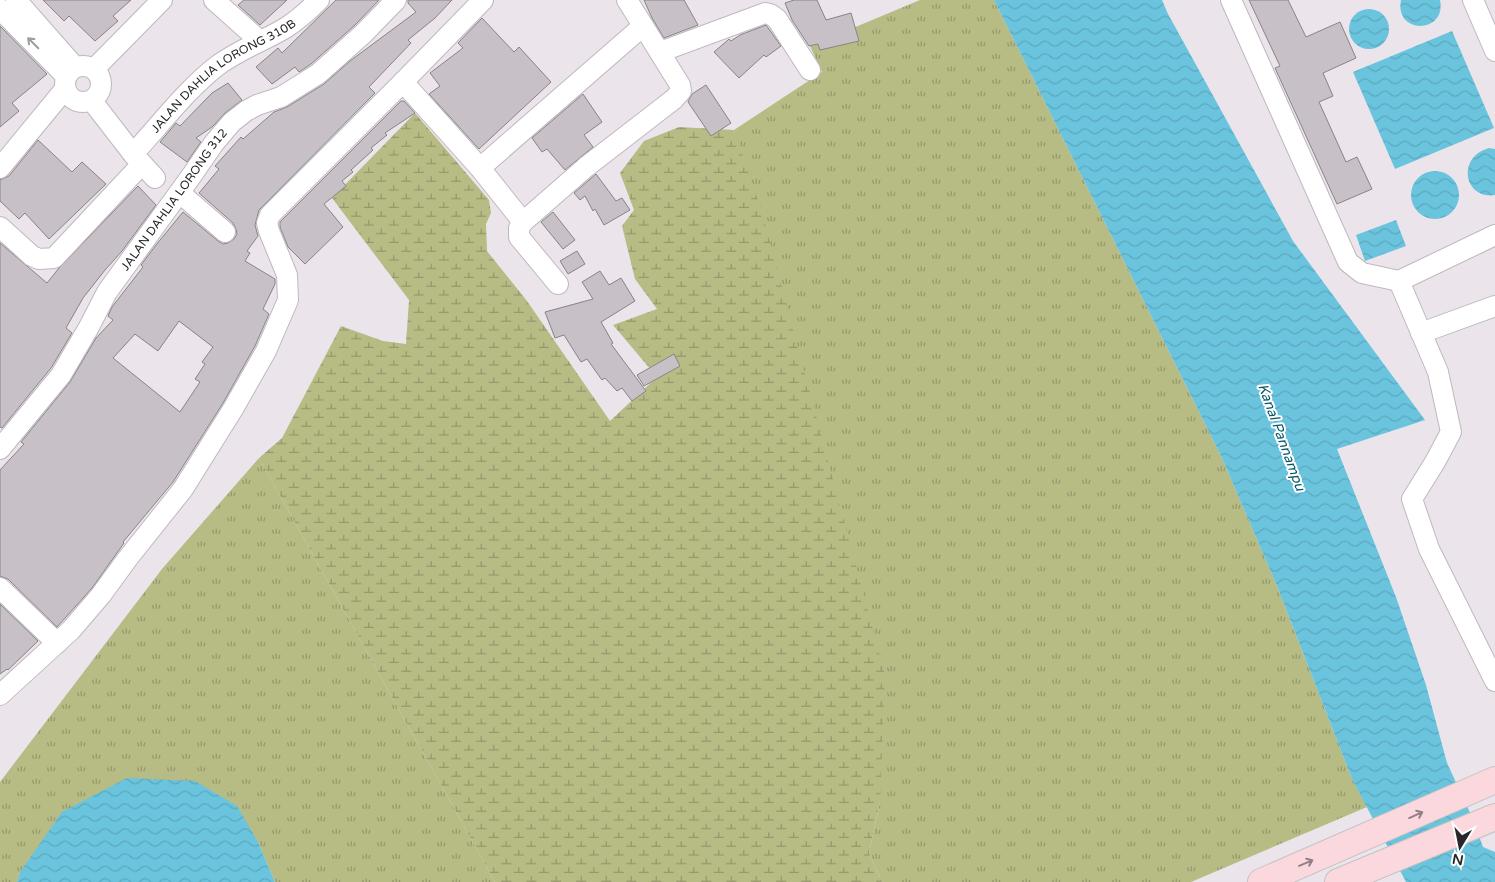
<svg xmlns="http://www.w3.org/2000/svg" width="1495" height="882" font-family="'Varela Round',sans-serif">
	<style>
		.grass { fill: url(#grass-tufts) }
		.wetland { fill: url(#wetland-marsh) }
		.water { fill: url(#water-waves) }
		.building { fill: #c7c1c7; stroke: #888389; fill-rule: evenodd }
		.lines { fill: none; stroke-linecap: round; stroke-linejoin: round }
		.minor-casing { stroke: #beb8be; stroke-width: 22 }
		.major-casing { stroke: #c3c3c3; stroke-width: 28 }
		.minor { stroke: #fff; stroke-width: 20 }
		.major { stroke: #fbd8de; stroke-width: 26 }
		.oneway { stroke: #9f9e9f }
		.oneway2 { stroke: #928084 }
		.labels { text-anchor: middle; stroke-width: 4; stroke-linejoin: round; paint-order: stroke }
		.street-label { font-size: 12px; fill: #292729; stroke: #fff }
		.water-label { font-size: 14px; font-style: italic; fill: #09586a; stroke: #fff }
	</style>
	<defs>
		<pattern id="grass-tufts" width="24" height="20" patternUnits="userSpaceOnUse" patternTransform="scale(1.25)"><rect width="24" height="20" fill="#b7bb84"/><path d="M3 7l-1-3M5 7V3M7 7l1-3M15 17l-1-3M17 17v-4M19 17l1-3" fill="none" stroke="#95986c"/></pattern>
		<pattern id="wetland-marsh" width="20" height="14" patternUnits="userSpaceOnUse" patternTransform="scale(1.25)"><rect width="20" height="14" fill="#b7bb84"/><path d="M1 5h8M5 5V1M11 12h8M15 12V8" fill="none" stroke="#95986c"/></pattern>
		<pattern id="water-waves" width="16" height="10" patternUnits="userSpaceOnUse" patternTransform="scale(1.25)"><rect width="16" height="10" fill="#6ac4dd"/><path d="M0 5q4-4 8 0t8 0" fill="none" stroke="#5ca8be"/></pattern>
	</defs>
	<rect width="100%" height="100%" fill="#ebe5eb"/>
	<g class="grass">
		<polygon points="920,0 994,0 1221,456 1277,586 1352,779 1367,807 1191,882 882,882 869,853 880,802 734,130 822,72 810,46"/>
		<polygon points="259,458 495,882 275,882 258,842 20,872 17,882 0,882 0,782 162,569"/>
	</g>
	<polygon class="wetland" points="415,113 489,200 491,213 486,224 487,251 527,301 610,421 657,377 613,325 657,309 635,279 622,226 634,210 620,173 644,141 679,127 734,130 761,209 885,675 880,802 869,853 882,882 495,882 259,458 282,438 341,326 383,341 406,344 409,300 332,198"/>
	<g class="water">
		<polygon points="994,0 1162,0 1168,14 1293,241 1425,420 1337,449 1396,597 1426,685 1447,763 1472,817 1483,847 1495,852 1495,882 1406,882 1352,779 1277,586 1221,456"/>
		<path d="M1401,0H1440C1447,34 1394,35 1401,0Z"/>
		<circle cx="1369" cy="29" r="20"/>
		<polygon points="1452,31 1494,128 1395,169 1353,72"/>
		<path d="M1489,148L1495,149V195C1464,200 1456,157 1489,148Z"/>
		<circle cx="1435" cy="195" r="24"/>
		<polygon points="1396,220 1406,246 1365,261 1356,235"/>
		<polygon points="127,778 195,781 237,806 258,842 275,882 17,882 20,872 62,812"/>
	</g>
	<g class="building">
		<polygon points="43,0 131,0 113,16 118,21 95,41 69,16 64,21"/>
		<polygon points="244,0 287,0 260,25 238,5"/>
		<polygon points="336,0 379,0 355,25 311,64 299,72 295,67 272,84 256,67 278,48 282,53"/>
		<path d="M408,0H452L435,18L408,40L411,43L369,87L375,93L259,210L255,225L258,236L247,251L250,253L245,261L275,279V284L263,309L269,314L255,346L223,403L173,482L123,542L124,543L92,588L57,627L8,579L0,576V470L24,444L21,442L70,382L96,338L113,320L108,316L112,307L143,267L141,265L156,245L183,212L218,241L223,244L228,243L234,239L237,234L236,229L233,223L199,193L219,169L215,166L241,137L243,139L274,112L287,107L324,84L350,61L416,12L408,3ZM179,321L213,347L202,362L205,364L195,379L200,382L180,412L113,358L135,334L158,351Z"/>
		<polygon points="644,0 684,0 698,25 664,38 652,18"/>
		<polygon points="794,0 817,0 826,20 851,13 859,41 820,50 818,44 809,46 792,20 785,3"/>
		<polygon points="1249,0 1288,0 1306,37 1340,22 1356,58 1323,73 1333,96 1319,102 1346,162 1357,157 1372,189 1337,204 1275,68 1280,66"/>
		<polygon points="482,18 514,52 519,47 551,82 479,149 429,94 440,86 430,73 463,48 458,43"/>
		<polygon points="766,25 781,46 766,57 764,55 739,78 714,52 728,40 729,39 731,41 740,35"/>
		<polygon points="0,26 47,74 12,103 19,111 0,127"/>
		<polygon points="228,83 242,100 225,113 212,127 196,138 201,142 187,162 160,142 176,123 180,126 212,93"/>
		<polygon points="706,85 731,123 711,136 688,102 692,94"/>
		<polygon points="583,94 602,122 584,135 593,147 565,170 547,149 542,152 532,138"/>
		<polygon points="401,101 404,101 415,113 385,133 387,135 371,148 373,150 351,170 353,172 342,181 346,186 324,204 343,227 305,264 288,247 280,227 280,222"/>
		<polygon points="38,140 72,172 82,162 106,184 49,239 25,213 19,219 0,201 0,180 9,176"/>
		<polygon points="596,174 616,201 622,198 630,210 604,225 595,209 593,211 585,196 580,200 574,193"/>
		<polygon points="138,186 156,205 122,251 105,270 83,298 66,328 72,333 51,368 2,428 0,427 0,243 47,283 59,268"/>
		<polygon points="553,212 575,240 563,249 541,222"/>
		<polygon points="577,251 585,264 568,274 560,261"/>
		<polygon points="600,271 609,285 621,278 635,301 601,322 613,343 611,344 646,391 632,401 622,388 617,391 605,378 602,380 587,359 581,362 564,335 555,338 545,312 593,299 582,282"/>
		<polygon points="674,354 680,366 644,386 637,375"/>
		<polygon points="0,604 38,641 8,670 7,669 0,674"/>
	</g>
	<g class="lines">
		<defs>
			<g id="minor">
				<polyline points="16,0 75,67"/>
				<polyline points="214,0 260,41"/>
				<polyline points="1231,0 1348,262 1362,273 1399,281 1495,235"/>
				<polyline points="1473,0 1495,51"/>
				<polyline points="0,9 66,76"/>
				<polyline points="660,52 765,13 770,14 777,19 810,70"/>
				<circle cx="83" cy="84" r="18"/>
				<polyline points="94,69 162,0"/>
				<polyline points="403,82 480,168 523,222 519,228 519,237 558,284"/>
				<polyline points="92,101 133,154 155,178"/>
				<path id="s1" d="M133,154C159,126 187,89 217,66C238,50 264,41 287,27C299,19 309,10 319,0"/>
				<polyline points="0,168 65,89"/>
				<polyline points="480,168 643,26"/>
				<polyline points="180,193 225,232"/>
				<polyline points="523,222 586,167 674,99 681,91 680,85 627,0"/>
				<polyline points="0,227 32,256 39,259 54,258 142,164"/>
				<polyline points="1399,281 1438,372 1451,432 1435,462 1412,499 1429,549 1495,681"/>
				<polyline points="1421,333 1495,306"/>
				<path id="s2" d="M0,449L61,375L89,327L107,292L192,175L214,143L232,122L246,111L257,105L281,97L318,74L363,34L396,0"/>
				<polyline points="0,588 57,643"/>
				<polyline points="0,695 71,630 101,595 128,558 183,489 233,409 266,351 288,300 287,275 269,231 267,223 270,215 403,82 483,0"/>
			</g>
			<g id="major">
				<polyline points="1261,882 1495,780"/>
				<polyline points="1338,882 1495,817"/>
			</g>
		</defs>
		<use href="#minor" class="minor-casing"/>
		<use href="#major" class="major-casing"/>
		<use href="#minor" class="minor"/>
		<use href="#major" class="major"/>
	</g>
	<defs><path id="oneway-shaft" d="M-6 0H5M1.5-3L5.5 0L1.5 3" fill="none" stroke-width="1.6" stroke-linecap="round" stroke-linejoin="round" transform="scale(1.25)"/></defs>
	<use class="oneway" href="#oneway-shaft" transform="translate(33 43) rotate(-135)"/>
	<g class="oneway2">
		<use href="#oneway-shaft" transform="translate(1416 815) rotate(-24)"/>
		<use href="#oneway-shaft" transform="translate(1306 863) rotate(-23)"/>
	</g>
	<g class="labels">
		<g class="street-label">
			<text dy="4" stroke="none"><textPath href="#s1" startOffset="121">JALAN DAHLIA LORONG 310B</textPath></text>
			<text dy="4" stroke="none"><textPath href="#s2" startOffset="305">JALAN DAHLIA LORONG 312</textPath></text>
		</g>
		<g class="water-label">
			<text transform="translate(1282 437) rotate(70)" y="5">Kanal Pannampu</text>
		</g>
	</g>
	<g transform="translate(1460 847) rotate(190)" stroke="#ffffff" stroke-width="4" paint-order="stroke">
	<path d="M0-4L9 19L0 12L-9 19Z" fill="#292729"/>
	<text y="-8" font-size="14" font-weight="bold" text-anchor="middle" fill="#292729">N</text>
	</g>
</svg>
